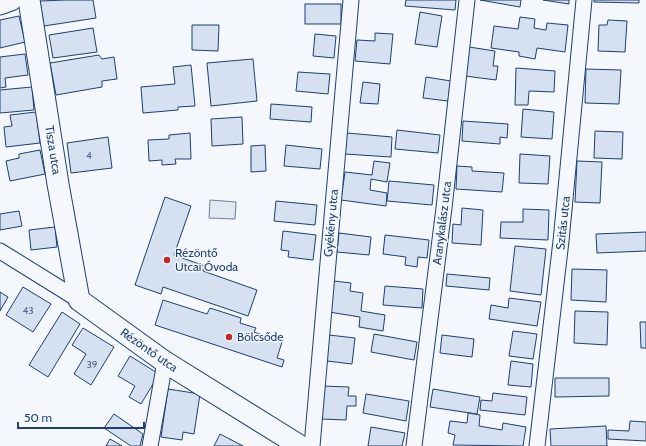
<svg xmlns="http://www.w3.org/2000/svg" width="646" height="446" font-family="Cabin,sans-serif">
	<style>
		.green { fill: #e3e9f0; stroke: #687fa3 }
		.building { fill: #d5e0f0; stroke: #1d3f73 }
		.lines { fill: none; stroke-linecap: round; stroke-linejoin: round }
		.street-casing { stroke: #1d3f73; stroke-width: 17 }
		.secondary-casing { stroke: #1d3f73; stroke-width: 23 }
		.street { stroke: #f4f7fb; stroke-width: 15 }
		.secondary { stroke: #f4f7fb; stroke-width: 21 }
		.poi-dot { fill: #c62828; stroke: #f4f7fb; stroke-width: 1.5 }
		.labels { text-anchor: middle; stroke-width: 3; stroke-linejoin: round; paint-order: stroke }
		.number-label { font-size: 10px; fill: #4b6792 }
		.street-label { font-size: 12px; fill: #1d3f73; stroke: #f4f7fb }
		.poi-label { font-size: 12px; fill: #1d3f73; stroke: #f4f7fb; text-anchor: start }
	</style>
	<rect width="100%" height="100%" fill="#f4f7fb"/>
	<polygon class="green" points="210,200 236,202 235,219 209,218"/>
	<g class="building">
		<polygon points="65,0 93,0 96,18 44,26 40,1"/>
		<polygon points="406,0 456,0 455,10 405,6"/>
		<polygon points="480,0 521,0 520,7"/>
		<polygon points="543,0 569,0 569,4"/>
		<polygon points="594,0 639,0 639,3 594,2"/>
		<rect x="305" y="4" width="36" height="20"/>
		<polygon points="420,12 442,16 437,47 415,44"/>
		<polygon points="19,16 25,42 0,48 0,20"/>
		<polygon points="520,17 535,19 534,28 546,30 547,23 568,25 565,52 537,48 535,59 519,56 519,52 491,48 494,26 518,29"/>
		<polygon points="608,20 627,21 625,52 598,51 599,25 607,25"/>
		<polygon points="192,25 219,25 218,51 192,50"/>
		<polygon points="93,28 97,52 53,58 49,35"/>
		<polygon points="375,33 393,34 390,64 355,61 357,40 375,41"/>
		<polygon points="315,34 336,36 334,58 313,56"/>
		<polygon points="469,47 495,51 493,66 498,66 496,80 465,76"/>
		<polygon points="25,54 28,75 5,78 6,87 0,88 0,57"/>
		<polygon points="99,55 102,59 114,57 117,79 102,81 102,87 56,95 50,63"/>
		<polygon points="253,59 257,101 211,106 207,63"/>
		<polygon points="191,65 195,106 178,107 178,110 143,113 141,87 175,84 173,67"/>
		<polygon points="516,68 555,71 554,92 529,91 528,105 515,105"/>
		<polygon points="586,69 621,70 619,104 585,103"/>
		<polygon points="298,72 330,74 328,94 296,91"/>
		<polygon points="426,77 451,81 448,101 423,98"/>
		<polygon points="363,82 380,84 378,104 360,103"/>
		<polygon points="32,87 34,110 0,113 0,90"/>
		<polygon points="271,104 312,107 311,122 270,119"/>
		<polygon points="523,109 554,112 552,139 521,137"/>
		<polygon points="36,112 40,143 6,147 4,127 12,126 10,115"/>
		<polygon points="242,117 243,144 212,146 211,119"/>
		<polygon points="463,121 508,124 507,138 500,137 500,144 462,141"/>
		<polygon points="397,130 440,135 438,153 395,149"/>
		<polygon points="595,131 623,132 622,159 594,158"/>
		<polygon points="190,133 191,159 175,159 176,164 162,165 162,160 149,161 148,140 169,139 169,135"/>
		<polygon points="347,133 392,137 391,157 345,154"/>
		<polygon points="108,137 112,168 71,173 67,143"/>
		<polygon points="265,145 266,171 251,172 251,146"/>
		<polygon points="286,145 322,149 320,169 284,166"/>
		<polygon points="40,150 45,174 10,181 6,161 19,158 19,154"/>
		<polygon points="520,154 550,156 548,184 519,183"/>
		<polygon points="374,161 390,163 387,182 371,179 370,190 387,193 386,206 341,200 345,172 372,175"/>
		<polygon points="577,161 602,162 600,203 575,202"/>
		<polygon points="457,166 472,167 472,171 504,173 502,192 456,189"/>
		<polygon points="389,181 434,185 432,205 387,201"/>
		<polygon points="165,197 191,206 174,255 205,266 203,271 257,290 248,316 163,287 161,294 135,285"/>
		<polygon points="276,201 317,205 315,225 274,221"/>
		<polygon points="462,208 483,210 481,245 452,243 453,224 461,225"/>
		<polygon points="523,209 549,210 548,240 500,238 501,222 523,222"/>
		<polygon points="19,211 22,226 0,230 0,214"/>
		<polygon points="55,227 57,247 31,250 29,230"/>
		<polygon points="283,231 316,235 313,260 288,257 289,251 281,250"/>
		<polygon points="646,232 646,251 597,253 596,234"/>
		<polygon points="339,233 371,237 369,255 337,252"/>
		<polygon points="385,235 429,240 427,258 418,257 417,267 405,265 406,257 383,254"/>
		<polygon points="515,246 546,249 541,295 510,291"/>
		<polygon points="572,269 607,270 606,302 571,300"/>
		<polygon points="447,274 490,278 489,290 446,286"/>
		<polygon points="334,281 351,283 350,291 363,293 361,311 385,315 383,331 359,327 360,317 329,312"/>
		<polygon points="385,286 423,289 422,308 383,305"/>
		<polygon points="23,287 51,304 33,332 6,315"/>
		<polygon points="0,292 8,297 0,311"/>
		<polygon points="509,298 541,302 537,326 489,319 491,305 508,308"/>
		<polygon points="163,300 207,314 210,308 241,318 240,323 256,328 254,332 282,342 277,358 284,360 282,367 155,325"/>
		<polygon points="575,311 608,312 607,345 574,343"/>
		<polygon points="62,312 80,324 48,377 29,365"/>
		<polygon points="640,322 646,322 646,348 641,348"/>
		<polygon points="83,328 114,347 91,385 74,374 86,354 72,345"/>
		<polygon points="513,331 537,334 533,359 509,356"/>
		<polygon points="374,334 417,342 414,360 371,352"/>
		<polygon points="329,335 355,338 352,364 327,361"/>
		<polygon points="442,335 474,339 472,357 440,353"/>
		<polygon points="130,356 159,374 141,404 129,397 135,386 118,376"/>
		<polygon points="511,361 533,364 531,387 508,385"/>
		<polygon points="555,378 609,378 609,396 555,397"/>
		<polygon points="322,386 349,387 348,396 356,396 356,406 347,406 346,420 321,419"/>
		<polygon points="168,389 200,394 194,434 183,432 182,440 161,437"/>
		<polygon points="433,389 480,397 477,414 430,407"/>
		<polygon points="493,393 527,397 525,415 480,410 481,400 492,401"/>
		<polygon points="366,394 409,401 406,421 363,413"/>
		<polygon points="468,413 480,415 479,426 502,430 503,423 526,427 523,446 453,445 455,435 448,433 450,421 467,423"/>
		<polygon points="114,414 143,434 140,446 131,446 104,428"/>
		<polygon points="630,421 646,422 646,441 608,439 608,430 629,431"/>
		<polygon points="606,426 607,446 551,446 550,429"/>
		<polygon points="371,427 405,433 402,446 368,446"/>
		<polygon points="220,434 243,446 214,446"/>
		<polygon points="110,439 122,446 106,446"/>
	</g>
	<g class="lines">
		<defs>
			<g id="street">
				<polyline points="0,251 79,300"/>
				<polyline points="150,446 165,362"/>
				<polyline points="312,446 351,0"/>
				<polyline points="414,446 444,208 467,0"/>
				<polyline points="537,446 561,241 584,0"/>
			</g>
			<g id="secondary">
				<polyline points="29,0 58,184 79,300 165,362 300,446"/>
				<polyline points="0,4 11,0"/>
			</g>
		</defs>
		<use href="#street" class="street-casing"/>
		<use href="#secondary" class="secondary-casing"/>
		<use href="#street" class="street"/>
		<use href="#secondary" class="secondary"/>
	</g>
	<g class="poi-dot">
		<circle cx="167" cy="260" r="4"/>
		<circle cx="229" cy="337" r="4"/>
	</g>
	<g class="labels">
		<g class="number-label">
			<text x="89" y="159">4</text>
			<text x="28" y="314">43</text>
			<text x="92" y="368">39</text>
		</g>
		<g class="street-label">
			<text transform="translate(53 150) rotate(81)" y="4">Tisza utca</text>
			<text transform="translate(331 223) rotate(-85)" y="4">Gyékény utca</text>
			<text transform="translate(442 223) rotate(-83)" y="4">Aranykalász utca</text>
			<text transform="translate(563 223) rotate(-84)" y="4">Szitás utca</text>
			<text transform="translate(149 350) rotate(35)" y="4">Rézöntő utca</text>
		</g>
		<g class="poi-label">
			<text x="175" y="257">Rézöntő<tspan x="175" dy="14">Utcai Óvoda</tspan></text>
			<text x="237" y="341">Bölcsőde</text>
		</g>
	</g>
	<path d="M18 422v6h126v-6" fill="none" stroke="#1d3f73" stroke-width="2"/>
	<text x="24" y="422" font-size="12" fill="#1d3f73" stroke="#f4f7fb" stroke-width="3" paint-order="stroke">50 m</text>
</svg>
